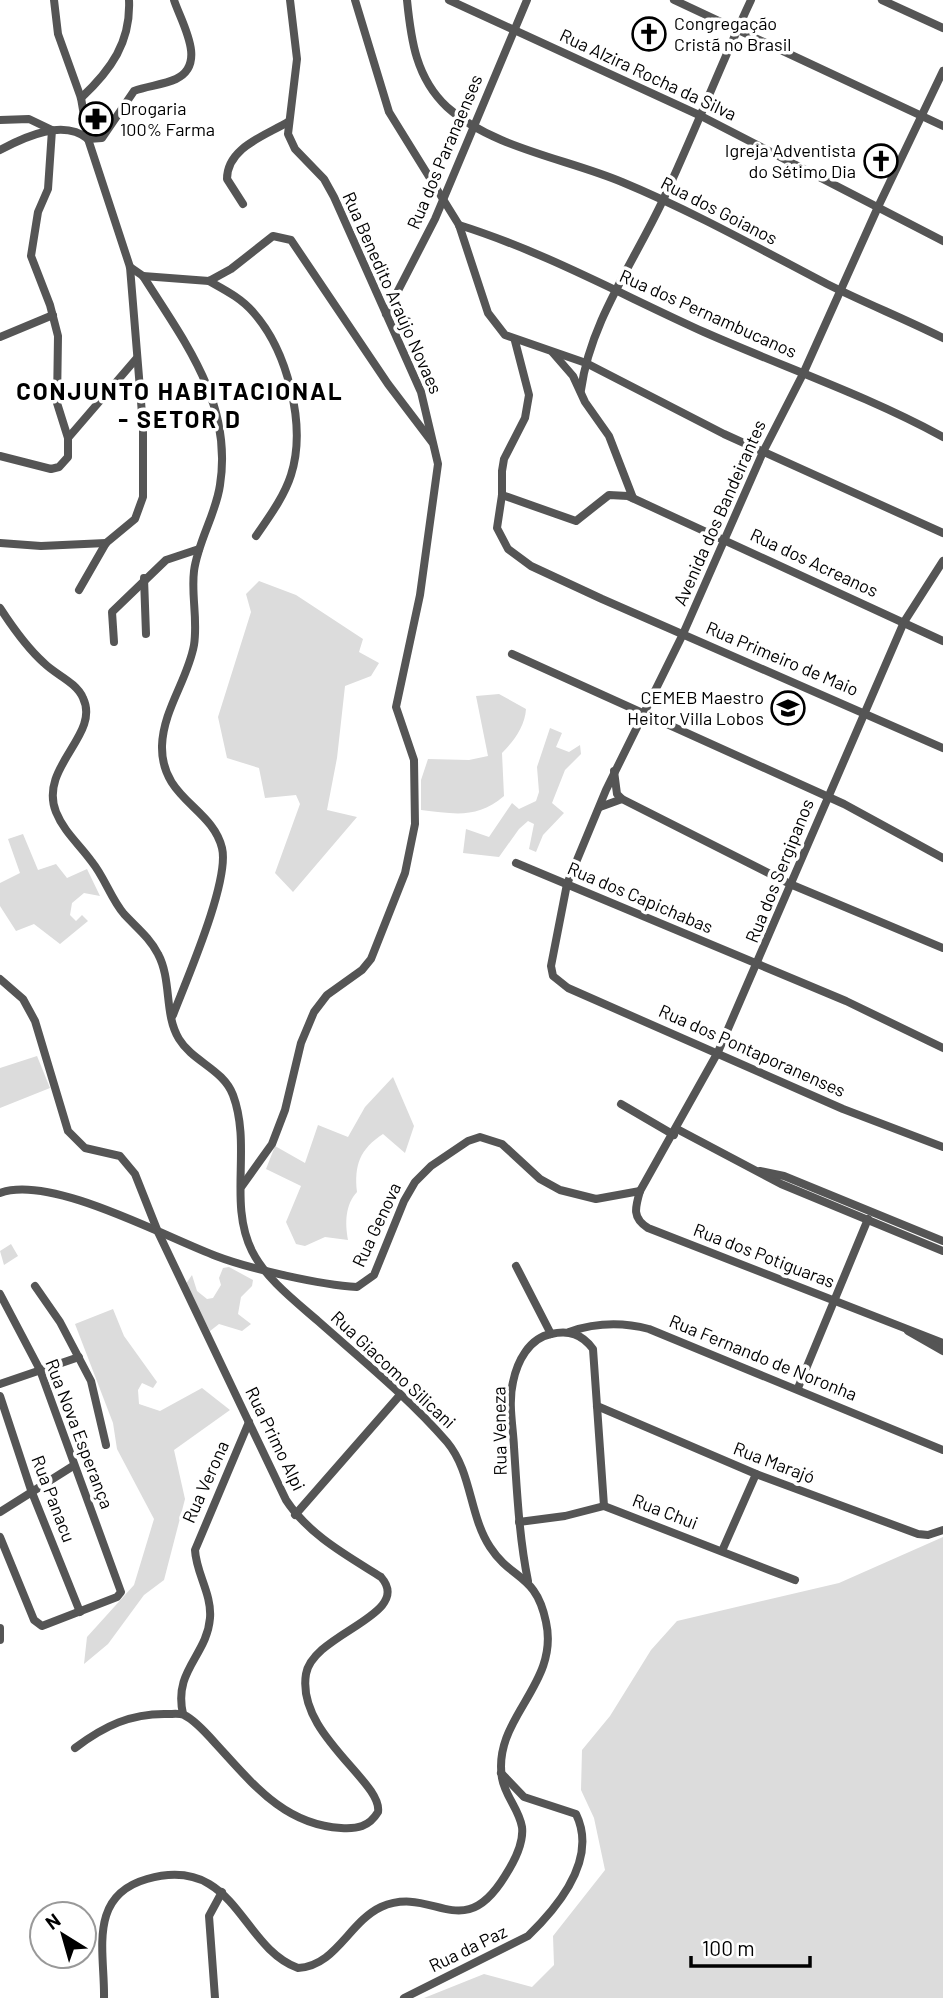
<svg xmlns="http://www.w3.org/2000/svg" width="943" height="1998" font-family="Barlow,sans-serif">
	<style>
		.green { fill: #dcdcdc }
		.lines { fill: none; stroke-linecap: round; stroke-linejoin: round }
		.minor { stroke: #555; stroke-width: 8 }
		.labels { text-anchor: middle; stroke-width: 7; stroke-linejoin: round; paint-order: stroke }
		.poi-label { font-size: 18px; fill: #000; stroke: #fff; text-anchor: start }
		.street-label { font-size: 18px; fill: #000; stroke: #fff }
		.district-label { font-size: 24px; font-weight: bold; letter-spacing: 2px; fill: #000; stroke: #fff }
	</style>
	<rect width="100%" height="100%" fill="#fff"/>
	<g class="green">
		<polygon points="259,581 296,595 363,639 359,652 379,663 371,676 345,686 337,758 327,810 357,817 293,892 275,873 300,804 296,795 265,798 259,768 227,758 218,717 251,612 246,594"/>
		<path d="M499,694L526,709C525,726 514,741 502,753L504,796C477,819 455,814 421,810V780L428,759L469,760L488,756L476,696Z"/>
		<polygon points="550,728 562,733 556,747 569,752 580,745 581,754 565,770 552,803 564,813 543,835 536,852 529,849 534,824 528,821 519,829 499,857 463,853 466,829 489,837 512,803 519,809 536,801 539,792 537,767"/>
		<polygon points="23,834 38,870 56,864 67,878 87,869 100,896 84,893 72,903 70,915 76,921 82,915 88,921 60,944 34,924 16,931 0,906 0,883 20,873 8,839"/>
		<polygon points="37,1056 50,1088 0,1108 0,1068"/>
		<path d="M393,1077L414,1126L405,1153L383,1134C360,1149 354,1165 357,1192C345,1205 345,1223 348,1240L325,1237L305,1246L296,1244L286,1222L301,1186L266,1169L275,1146L305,1163L318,1125L348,1137L365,1107Z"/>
		<polygon points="11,1244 18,1256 4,1265 0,1251"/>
		<polygon points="229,1267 253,1280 252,1286 241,1297 238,1314 251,1324 242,1331 219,1324 210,1331 185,1285 192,1275 197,1291 207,1299 213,1298 221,1285 219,1278 223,1268"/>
		<polygon points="113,1309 124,1336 157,1382 153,1388 142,1383 138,1390 139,1404 160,1411 202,1388 230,1410 174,1450 185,1499 164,1580 144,1595 108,1644 84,1664 87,1637 134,1585 154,1519 117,1449 113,1423 75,1324"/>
		<polygon points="943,1537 943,1998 424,1998 484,1974 532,1987 554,1965 553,1936 605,1870 594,1818 581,1790 582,1750 610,1716 651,1650 677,1621 839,1583"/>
	</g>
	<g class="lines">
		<g class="minor">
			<polyline points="54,0 58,34 81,98 88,139 130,267 143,426 143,497 135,519 106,543 79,590"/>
			<polyline points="355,0 389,112 459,225 488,313 505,335 586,363 724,434 943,533"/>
			<path d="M407,0C411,40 416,78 447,107C492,148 568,159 622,182C692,211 760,249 827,284C865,303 905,319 943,338"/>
			<polyline points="449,0 699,115 943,241"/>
			<polyline points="674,0 943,126"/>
			<polyline points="882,0 943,28"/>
			<polyline points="943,71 878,207 803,374 763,452 683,634 606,790 567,884 551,966 553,976 568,988 843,1109 943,1147"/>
			<path d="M81,98C111,70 131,42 129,0"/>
			<polyline points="0,120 29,119 52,130 48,189 38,212 31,256 50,305 58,336 57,403 68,438"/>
			<path d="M88,139L102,138L134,91C147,86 163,85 176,79C208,64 181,22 174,0"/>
			<path d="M0,150C26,136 64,119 88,139"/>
			<path d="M243,204L227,179C227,148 264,136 288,122"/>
			<path d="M459,225C545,252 622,295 704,332C783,367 866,395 943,437"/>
			<path d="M130,267L143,276C184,341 233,403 220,485C216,514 198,541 194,571C191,596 198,619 194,645C188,679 163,710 162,746C161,799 212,807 222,848C230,881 186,981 173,1015"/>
			<polyline points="143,276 209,281 231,269 273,236 291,240 388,384 432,442"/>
			<path d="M209,281C225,290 241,298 253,312C287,350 307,425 291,475C284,497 269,517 256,536"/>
			<polyline points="386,314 435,219 527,0"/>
			<polyline points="0,337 53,315"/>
			<polyline points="515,341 529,395 525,418 504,459 502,471 502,495 497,528 508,549 531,566 602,599 943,748"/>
			<polyline points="553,353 573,376 585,402 609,436 633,498"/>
			<path d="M581,390C590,322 634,262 663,200C694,134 720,66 751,0"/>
			<polyline points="0,456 51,469 59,467 68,457 68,438 136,359"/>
			<polyline points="502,495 576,521 609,495 628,496 943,641"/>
			<polyline points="0,543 41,546 106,543"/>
			<path d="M943,561L904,622L718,1052L640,1191C635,1208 632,1218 648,1228L943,1343"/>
			<polyline points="144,578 146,634"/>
			<path d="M0,608C13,628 27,648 44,663C56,675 76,682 83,698C101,735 38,767 56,812C64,832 80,845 92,862C105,878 111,899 124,914C137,928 150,938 158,954C172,980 164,1015 179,1039C193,1062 223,1069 233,1095C252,1146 228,1203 252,1251C266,1279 295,1301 318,1321C362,1360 409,1398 447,1442C472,1472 469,1515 490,1547C512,1581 536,1573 546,1622C560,1685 492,1718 502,1778C505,1796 519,1809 522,1827C524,1843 514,1862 505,1876C462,1946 433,1884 381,1907C349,1922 336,1966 298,1968C240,1947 236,1854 147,1879C87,1896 105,1953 104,1998"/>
			<polyline points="114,642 112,612 166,560 199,549"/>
			<polyline points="512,654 844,804 943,858"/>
			<polyline points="622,799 790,884 943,948"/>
			<polyline points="600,807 622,799 617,794 614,771"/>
			<polyline points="516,863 846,1001 943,1048"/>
			<path d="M0,979L23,999L35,1021L68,1131L85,1148L120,1156L135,1174L158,1232L286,1500C309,1535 346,1555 381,1577C414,1615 313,1633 306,1674C296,1734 383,1782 378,1812C369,1827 357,1829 341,1828C284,1825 252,1783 216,1744C208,1735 195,1720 184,1715C180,1713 173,1714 168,1714C131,1713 104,1726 75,1748"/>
			<polyline points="621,1104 674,1135"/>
			<polyline points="677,1129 781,1184 943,1251"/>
			<polyline points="760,1171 784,1176 943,1241"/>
			<polyline points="242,1186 272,1144 285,1110 301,1043 314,1012 327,995 362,970 371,959 405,873 415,824 414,760 396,707 420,595 438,464 421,392 334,197 324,179 295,149 288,134 297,59 290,0"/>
			<path d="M0,1193C50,1174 165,1237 216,1256C250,1269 321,1285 357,1287L374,1275L404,1201L415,1182L431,1166L468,1141L480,1137L502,1144L540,1179L560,1190L596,1199L640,1191"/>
			<polyline points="516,1266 551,1334"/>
			<polyline points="35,1286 60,1322 91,1381 106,1445"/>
			<polyline points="0,1294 40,1370 121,1592 117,1597 42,1626 34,1620 0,1537"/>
			<polyline points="908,1331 943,1351"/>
			<path d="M569,1332C595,1323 622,1322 649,1329L943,1450"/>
			<polyline points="0,1384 79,1357"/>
			<polyline points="798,1388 868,1219"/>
			<polyline points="0,1396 31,1490 80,1612"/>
			<polyline points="597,1406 756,1474 918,1534 928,1535 943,1530"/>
			<polyline points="0,1512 73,1466"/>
			<polyline points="295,1515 400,1395"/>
			<polyline points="519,1522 565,1516 604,1506 795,1580"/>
			<polyline points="722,1551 756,1474"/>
			<path d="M528,1581C519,1537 517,1491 514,1447C513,1426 508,1403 513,1382C517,1362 529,1338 551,1334C569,1330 582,1334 593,1349L604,1506"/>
			<polyline points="0,1628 0,1640"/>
			<path d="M183,1714C173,1670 207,1656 210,1618C212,1594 196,1573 195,1550L249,1422"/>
			<polyline points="215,1998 209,1916 222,1892"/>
			<path d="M404,1998L528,1936C559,1906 598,1859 576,1814L524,1797L501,1773"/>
		</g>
	</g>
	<defs>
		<symbol id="church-ring" viewBox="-11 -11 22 22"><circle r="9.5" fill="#fff" stroke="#000" stroke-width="1.5"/><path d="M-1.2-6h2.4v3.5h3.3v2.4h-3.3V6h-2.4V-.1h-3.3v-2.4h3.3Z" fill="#000"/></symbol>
		<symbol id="pharmacy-ring" viewBox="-11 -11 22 22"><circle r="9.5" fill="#fff" stroke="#000" stroke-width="1.5"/><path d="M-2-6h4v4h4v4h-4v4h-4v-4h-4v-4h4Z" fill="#000"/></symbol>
		<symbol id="school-ring" viewBox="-11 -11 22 22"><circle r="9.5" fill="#fff" stroke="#000" stroke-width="1.5"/><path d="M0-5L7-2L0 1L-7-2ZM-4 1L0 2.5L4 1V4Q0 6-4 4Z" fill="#000"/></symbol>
	</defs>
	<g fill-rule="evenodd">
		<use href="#church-ring" x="630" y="15" width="38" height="38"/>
		<use href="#pharmacy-ring" x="77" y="100" width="38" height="38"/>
		<use href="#church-ring" x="862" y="142" width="38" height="38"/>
		<use href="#school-ring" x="769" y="689" width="38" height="38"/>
	</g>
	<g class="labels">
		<g class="poi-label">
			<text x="674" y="30">Congregação<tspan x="674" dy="21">Cristã no Brasil</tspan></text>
			<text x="120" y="115">Drogaria<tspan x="120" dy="21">100% Farma</tspan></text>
			<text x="856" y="157" text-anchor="end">Igreja Adventista<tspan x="856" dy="21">do Sétimo Dia</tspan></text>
			<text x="764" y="704" text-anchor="end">CEMEB Maestro<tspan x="764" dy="21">Heitor Villa Lobos</tspan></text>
		</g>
		<g class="street-label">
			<text transform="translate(648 75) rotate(25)" y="6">Rua Alzira Rocha da Silva</text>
			<text transform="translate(445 152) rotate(-67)" y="6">Rua dos Paranaenses</text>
			<text transform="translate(719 211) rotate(27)" y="6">Rua dos Goianos</text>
			<text transform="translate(392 293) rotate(66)" y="6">Rua Benedito Araújo Novaes</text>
			<text transform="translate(708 314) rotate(24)" y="6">Rua dos Pernambucanos</text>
			<text transform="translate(720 513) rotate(-66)" y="6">Avenida dos Bandeirantes</text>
			<text transform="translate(814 563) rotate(25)" y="6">Rua dos Acreanos</text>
			<text transform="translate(782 659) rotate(23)" y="6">Rua Primeiro de Maio</text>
			<text transform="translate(780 871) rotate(-68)" y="6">Rua dos Sergipanos</text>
			<text transform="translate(640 898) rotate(23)" y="6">Rua dos Capichabas</text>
			<text transform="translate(752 1051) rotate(24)" y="6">Rua dos Pontaporanenses</text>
			<text transform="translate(377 1225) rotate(-65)" y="6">Rua Genova</text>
			<text transform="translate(764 1256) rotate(21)" y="6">Rua dos Potiguaras</text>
			<text transform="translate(763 1358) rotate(22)" y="6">Rua Fernando de Noronha</text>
			<text transform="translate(393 1370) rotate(43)" y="6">Rua Giacomo Silicani</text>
			<text transform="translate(500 1431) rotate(-91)" y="6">Rua Veneza</text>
			<text transform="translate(79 1434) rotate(69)" y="6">Rua Nova Esperança</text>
			<text transform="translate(275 1439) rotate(64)" y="6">Rua Primo Alpi</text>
			<text transform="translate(774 1463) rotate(21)" y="6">Rua Marajó</text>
			<text transform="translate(206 1482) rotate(-66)" y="6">Rua Verona</text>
			<text transform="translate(53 1499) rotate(69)" y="6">Rua Panacu</text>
			<text transform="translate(665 1512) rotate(21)" y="6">Rua Chui</text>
			<text transform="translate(468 1949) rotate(-26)" y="6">Rua da Paz</text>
		</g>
		<g class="district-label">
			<text x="180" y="400">CONJUNTO HABITACIONAL<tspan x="180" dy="28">- SETOR D</tspan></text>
		</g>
	</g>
	<g transform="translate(63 1935) rotate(323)"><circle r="33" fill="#ffffff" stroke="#999999" stroke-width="2"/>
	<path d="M0-5L12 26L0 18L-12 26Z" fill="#000000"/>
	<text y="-10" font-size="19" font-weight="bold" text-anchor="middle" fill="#000000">N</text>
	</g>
	<path d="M691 1956v10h119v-10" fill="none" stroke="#000000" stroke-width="3.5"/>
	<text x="702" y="1956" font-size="21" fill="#000000" stroke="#ffffff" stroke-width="5" paint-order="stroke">100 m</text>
</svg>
